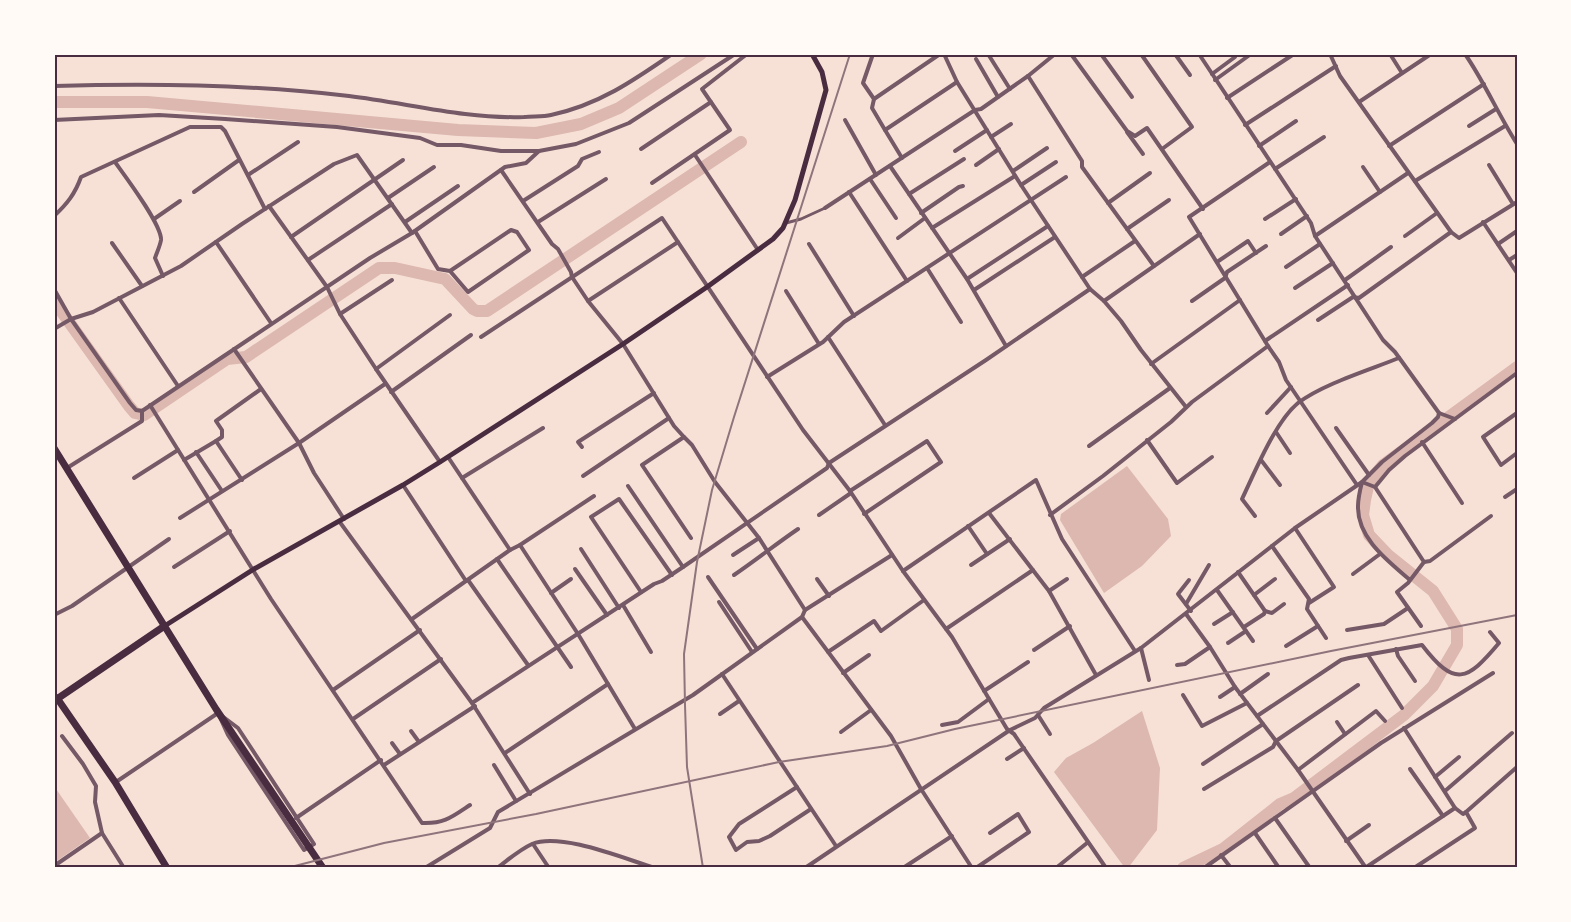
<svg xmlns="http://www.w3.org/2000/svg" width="1571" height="922" font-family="'DejaVu Sans',sans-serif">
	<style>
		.water { fill: #dcb8b0 }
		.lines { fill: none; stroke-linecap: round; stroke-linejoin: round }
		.river { stroke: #dcb8b0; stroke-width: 12 }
		.pedestrian { stroke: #755966; stroke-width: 3 }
		.minor { stroke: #755966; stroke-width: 4 }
		.secondary { stroke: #4a2c40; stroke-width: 5 }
		.trunk { stroke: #4a2c40; stroke-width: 7 }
		.rail { stroke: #8f747c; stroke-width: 2 }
		.neatline { fill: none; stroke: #4a2c40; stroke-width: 2 }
	</style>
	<rect width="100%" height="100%" fill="#f7e1d7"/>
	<g class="water">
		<polygon points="1127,466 1168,519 1171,536 1142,566 1104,593 1060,520 1061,514"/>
		<polygon points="1142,711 1160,768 1157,830 1128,868 1125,868 1054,772 1066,758 1093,743"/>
		<polygon points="54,786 90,838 54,863"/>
	</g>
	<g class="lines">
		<g class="river">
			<polyline points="54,102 147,102 458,130 536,133 581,124 619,108 701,54"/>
			<polyline points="54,301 129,406 135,413 144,415 227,359 246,357 379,268 395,268 445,279 473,309 477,311 487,311 741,142"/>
			<polyline points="1183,868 1223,849 1280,804 1294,798 1404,715 1433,686 1457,645 1457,629 1433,591 1388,555 1369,535 1363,515 1365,500 1369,482 1383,465 1517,367"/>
		</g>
		<polyline class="pedestrian" points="786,223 801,219 825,208"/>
		<g class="minor">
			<polyline points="873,54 863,83 874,99 872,108 885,130 957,82"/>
			<polyline points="944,54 957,82 1021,185 1090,289 1104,301 1200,234"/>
			<polyline points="988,54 1010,89"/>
			<polyline points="1071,54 1127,131 1135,136 1147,128 1203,209"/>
			<polyline points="1101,54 1132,97"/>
			<polyline points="1141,54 1192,127 1162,149"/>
			<polyline points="1175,54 1190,75"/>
			<polyline points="1199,54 1311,223 1315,236 1383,340 1395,352 1439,413 1455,419"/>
			<polyline points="1330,54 1340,76 1451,232 1459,238 1517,202"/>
			<polyline points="1390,54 1402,73"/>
			<path d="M1465,54C1485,83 1498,114 1517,144"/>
			<polyline points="976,59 998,97"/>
			<polyline points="1212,74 1235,57"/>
			<polyline points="1028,76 1082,161 1082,167 1154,266"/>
			<polyline points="1215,80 1251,54"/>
			<path d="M54,86C153,83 250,84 349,96C407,103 465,119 524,117C533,116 543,117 551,115C598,105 633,81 672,54"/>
			<polyline points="1227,98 1294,54"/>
			<polyline points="874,99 940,54"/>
			<polyline points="1359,102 1431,54"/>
			<polyline points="54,120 159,115 225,119 337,127 420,138 437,145 461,145 501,151 539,151 576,144 629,123 735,54"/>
			<polyline points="845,120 876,175"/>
			<polyline points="1245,125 1336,66"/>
			<polyline points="1469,126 1496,109"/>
			<polyline points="885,130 902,158"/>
			<polyline points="1127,132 1143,154"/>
			<polyline points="991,137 1011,124"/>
			<polyline points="1259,146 1296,121"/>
			<polyline points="1389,146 1484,84"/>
			<polyline points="641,149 711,102"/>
			<polyline points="955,151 987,130"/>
			<polyline points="695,155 758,250"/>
			<path d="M115,162C125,176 162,225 161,240C160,246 157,252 155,258L163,276"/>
			<polyline points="976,165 999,149"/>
			<polyline points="1489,165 1513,204"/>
			<polyline points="890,166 967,279 1006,346"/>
			<polyline points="1363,167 1380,192"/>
			<polyline points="1275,169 1324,137"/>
			<polyline points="501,170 552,244 558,249 571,272 572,277 588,301 623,344 674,426 684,437 642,465 691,538"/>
			<polyline points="1013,171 1047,148"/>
			<polyline points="248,175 298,142"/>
			<polyline points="870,179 896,218"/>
			<polyline points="1415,181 1505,126"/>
			<polyline points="652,183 730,130 702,89 747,54"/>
			<polyline points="1021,185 1056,162"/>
			<polyline points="194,192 239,160"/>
			<polyline points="849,192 907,281"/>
			<polyline points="909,194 964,159"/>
			<polyline points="388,198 434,167"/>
			<polyline points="523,201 578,166 582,159 599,152"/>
			<polyline points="1108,203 1150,173"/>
			<polyline points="269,206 327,287 340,314 376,369 440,462"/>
			<polyline points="825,208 975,110 981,109 1028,76 1055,54"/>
			<polyline points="921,213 959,187 963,186"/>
			<path d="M54,216C67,204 75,194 81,177L190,127H221L225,131L265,209"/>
			<polyline points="154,219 180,201"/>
			<polyline points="1265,219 1296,199"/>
			<polyline points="405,222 458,186"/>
			<polyline points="538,222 606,179"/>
			<polyline points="1483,222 1517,273"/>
			<polyline points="932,228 1015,176"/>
			<polyline points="1127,229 1169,200"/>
			<polyline points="415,231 438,269 450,271 468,292 529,250 517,232 511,230 450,271"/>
			<polyline points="1281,234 1307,216"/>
			<polyline points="1315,236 1408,173"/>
			<polyline points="1405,236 1437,213"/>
			<polyline points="291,237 403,160"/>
			<polyline points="898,238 925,218"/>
			<polyline points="216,242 271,323"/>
			<polyline points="112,243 142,286"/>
			<polyline points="809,244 854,316"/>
			<polyline points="1498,244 1517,231"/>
			<polyline points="308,260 392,204"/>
			<polyline points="1509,260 1517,255"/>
			<polyline points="1217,262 1248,241 1256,253"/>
			<polyline points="1286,267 1320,244"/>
			<polyline points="927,268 961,322"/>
			<polyline points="1082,277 1135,241"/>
			<polyline points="967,279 1048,226"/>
			<polyline points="1345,280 1391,247"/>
			<polyline points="1295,288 1333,263"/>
			<polyline points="54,289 71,319 130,403 136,410 142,411 370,258 412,233 505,167 526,163 539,151"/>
			<polyline points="974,290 1055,237"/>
			<polyline points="786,291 819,344"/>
			<polyline points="119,298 178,386"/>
			<polyline points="588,301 678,242"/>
			<polyline points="1104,301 1121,321 1141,350 1186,407"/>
			<polyline points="1192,301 1225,278 1227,272 1266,246"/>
			<polyline points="340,314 392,280"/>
			<polyline points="1318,320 1353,297 1359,298 1451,232"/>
			<polyline points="54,329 71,319 93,312 181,266 242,224 334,164 357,155 412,233"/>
			<polyline points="481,337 662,218 803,430 850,491 903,571 952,637 1007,729 1014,734 1106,868"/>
			<polyline points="828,337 885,425"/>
			<polyline points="1265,341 1348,285"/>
			<polyline points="1268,346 1279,362 1286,380 1357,485"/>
			<polyline points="234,349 299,443 314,473 344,519"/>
			<polyline points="1151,364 1240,300"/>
			<polyline points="376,369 450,315"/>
			<polyline points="767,377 823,342 844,322 1066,177"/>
			<polyline points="391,392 471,335"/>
			<path d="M150,405L271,599L422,823C444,824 452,817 470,805"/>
			<polyline points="1267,413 1291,387"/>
			<polyline points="1517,413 1483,437 1501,465 1517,453"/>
			<polyline points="1336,428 1369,475"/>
			<polyline points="1276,432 1290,453"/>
			<polyline points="684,437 692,445 715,482 759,538 805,610"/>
			<polyline points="1147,440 1177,483 1212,457"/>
			<polyline points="216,441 222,437 222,430 216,421 261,389"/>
			<polyline points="1422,442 1462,503"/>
			<polyline points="1089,446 1170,388"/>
			<polyline points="582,447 578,442 654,393"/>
			<polyline points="196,452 222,491"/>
			<polyline points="448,457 510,550"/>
			<polyline points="184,460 216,441 242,480"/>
			<polyline points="1261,460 1280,485"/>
			<polyline points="67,468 142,421 142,411"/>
			<polyline points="583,476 669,418"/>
			<polyline points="134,478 178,450"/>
			<polyline points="462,478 543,428"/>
			<polyline points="403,485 466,581"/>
			<polyline points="628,486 683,567"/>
			<polyline points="1375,487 1389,470 1405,456 1517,373"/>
			<polyline points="850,491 927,441 941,462 864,514"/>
			<polyline points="1505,497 1517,489"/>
			<polyline points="989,513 1049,591 1096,675"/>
			<polyline points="819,515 851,493"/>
			<polyline points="1050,515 1103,476 1171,422 1192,402 1268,346 1189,217 1270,162"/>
			<path d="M1255,516L1242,499C1255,472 1275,422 1298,403C1323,384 1369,370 1399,358"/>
			<polyline points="180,518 299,443 385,384"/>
			<polyline points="339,521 472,703 530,794"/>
			<polyline points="968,526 987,554"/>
			<polyline points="1295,528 1334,587 1309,603"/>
			<polyline points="520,545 578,634 635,729"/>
			<polyline points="1272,546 1309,599 1307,609 1326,638"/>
			<polyline points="581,549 619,608"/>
			<polyline points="733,555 759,538"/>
			<polyline points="497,559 571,667"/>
			<polyline points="1424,562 1430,561 1491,516"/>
			<polyline points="971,565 1010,539"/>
			<polyline points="174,567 230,531"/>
			<polyline points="575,569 607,615"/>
			<polyline points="903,571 1036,480 1062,539 1135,651"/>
			<polyline points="1238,572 1265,611 1264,614 1244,627"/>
			<polyline points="1353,574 1380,554"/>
			<path d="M734,575C756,560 776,544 798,529"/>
			<polyline points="708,577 757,649"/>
			<polyline points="817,579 829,596"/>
			<polyline points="468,580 528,665"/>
			<polyline points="1189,580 1178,594 1191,611"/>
			<path d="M1410,580C1388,561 1357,538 1358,506C1358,498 1360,490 1362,482L1375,487L1424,562L1408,583L1397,592L1421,626"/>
			<polyline points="1217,590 1253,641"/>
			<polyline points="1049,591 1067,579"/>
			<polyline points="641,592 591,517 619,499 672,575"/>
			<polyline points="551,593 571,579"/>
			<polyline points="1254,595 1275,579"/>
			<polyline points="719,602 752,652"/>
			<polyline points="1186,604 1209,565"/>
			<polyline points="623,605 651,652"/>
			<polyline points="1265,611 1272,613 1284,604"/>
			<polyline points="1186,614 1210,647 1235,687 1298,770 1366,868"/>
			<polyline points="54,615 72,606 169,539"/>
			<polyline points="802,617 891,736 921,789 972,868"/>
			<polyline points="412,619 510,550 520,545 594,496"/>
			<polyline points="1214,624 1233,612"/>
			<polyline points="946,629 1033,570"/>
			<polyline points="1347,630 1384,624 1408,608"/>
			<polyline points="1228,643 1246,631"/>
			<polyline points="1286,646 1318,626"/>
			<polyline points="1141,648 1149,680"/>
			<polyline points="1396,649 1398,656 1415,681"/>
			<polyline points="1034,650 1070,626"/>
			<polyline points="828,652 874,621 881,631 924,600"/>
			<polyline points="1368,655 1402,708"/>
			<polyline points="1177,665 1185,664 1210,647"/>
			<polyline points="843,673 869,655"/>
			<polyline points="722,674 836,846"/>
			<polyline points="333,690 420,630"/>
			<polyline points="984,691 1028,662"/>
			<polyline points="1240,694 1268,674"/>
			<polyline points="1183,695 1202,726 1247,703"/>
			<polyline points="1220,697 1235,687"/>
			<polyline points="472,703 654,584 662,581 683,567 827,468 829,463 986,360 1090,289"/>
			<polygon points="218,713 238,728 314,844 304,850 228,735"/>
			<polyline points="720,714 739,701"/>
			<polyline points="1038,715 1050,734"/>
			<path d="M1257,716L1341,660L1349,658L1422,645C1455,688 1467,681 1499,643L1490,632"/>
			<polyline points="353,719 441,659"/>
			<polyline points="1337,722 1345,734"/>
			<polyline points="942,725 958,722 989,699"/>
			<polyline points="1404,728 1455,808"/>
			<polyline points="411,731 419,742"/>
			<polyline points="841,732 871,710"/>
			<polyline points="62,736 83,764 96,786 95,802 102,833 124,868"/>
			<polyline points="392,743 400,754"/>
			<polyline points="505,753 608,684"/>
			<polyline points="1007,759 1024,748"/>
			<polyline points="1203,764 1263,724"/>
			<polyline points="384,765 475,706"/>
			<polyline points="494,765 516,801"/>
			<polyline points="1410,769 1443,816"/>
			<polyline points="1298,770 1376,711 1385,721"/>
			<polyline points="1435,777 1459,757"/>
			<polyline points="116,782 218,713"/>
			<polyline points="797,787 739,824 729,837 736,850 747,842 759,841 770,836 811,809"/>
			<polyline points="1204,789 1273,747 1276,741 1358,685"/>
			<polyline points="1445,791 1512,733"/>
			<polyline points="296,818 381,760"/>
			<polyline points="1275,818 1310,868"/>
			<polyline points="1255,833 1279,868"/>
			<polyline points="1346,841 1369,825"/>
			<polyline points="533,844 549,868"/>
			<polyline points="1221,855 1231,868"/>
			<polyline points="54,866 102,833"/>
			<polyline points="425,868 490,828 498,812 693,695 802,617 805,610 892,555"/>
			<path d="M497,868C508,860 519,850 532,844C561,832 625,859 655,868"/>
			<polyline points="805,868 1010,730 1035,718 1044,708 1141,648 1295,528 1362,482 1382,462 1432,423 1438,417 1439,413"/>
			<polyline points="903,868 952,836"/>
			<polyline points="976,868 1029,832 1018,814 990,833"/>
			<polyline points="1056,868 1087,843"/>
			<polyline points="1204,868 1381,743 1493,673"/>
			<polyline points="1365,868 1455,808 1463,814 1466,812"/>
			<polyline points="1414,868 1475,828 1466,812 1517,767"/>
		</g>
		<polyline class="secondary" points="163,627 254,569 403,485 440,462 623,344 707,287 773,239 783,228 795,200 826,90 822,72 812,54"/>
		<g class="trunk">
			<polyline points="54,448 216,709 323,868"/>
			<polyline points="57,698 115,782 167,868"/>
			<polyline points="54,701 163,627"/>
		</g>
		<g class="rail">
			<polyline points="287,868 384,843 536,814 779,762 887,746 955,729 1331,651 1517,615"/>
			<polyline points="703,868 687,767 685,705 684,654 697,562 712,490 734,417 850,54"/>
		</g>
	</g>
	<rect width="1571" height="922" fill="none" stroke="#fffaf5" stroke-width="111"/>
	<rect x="56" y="56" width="1460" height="810" class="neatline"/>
</svg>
